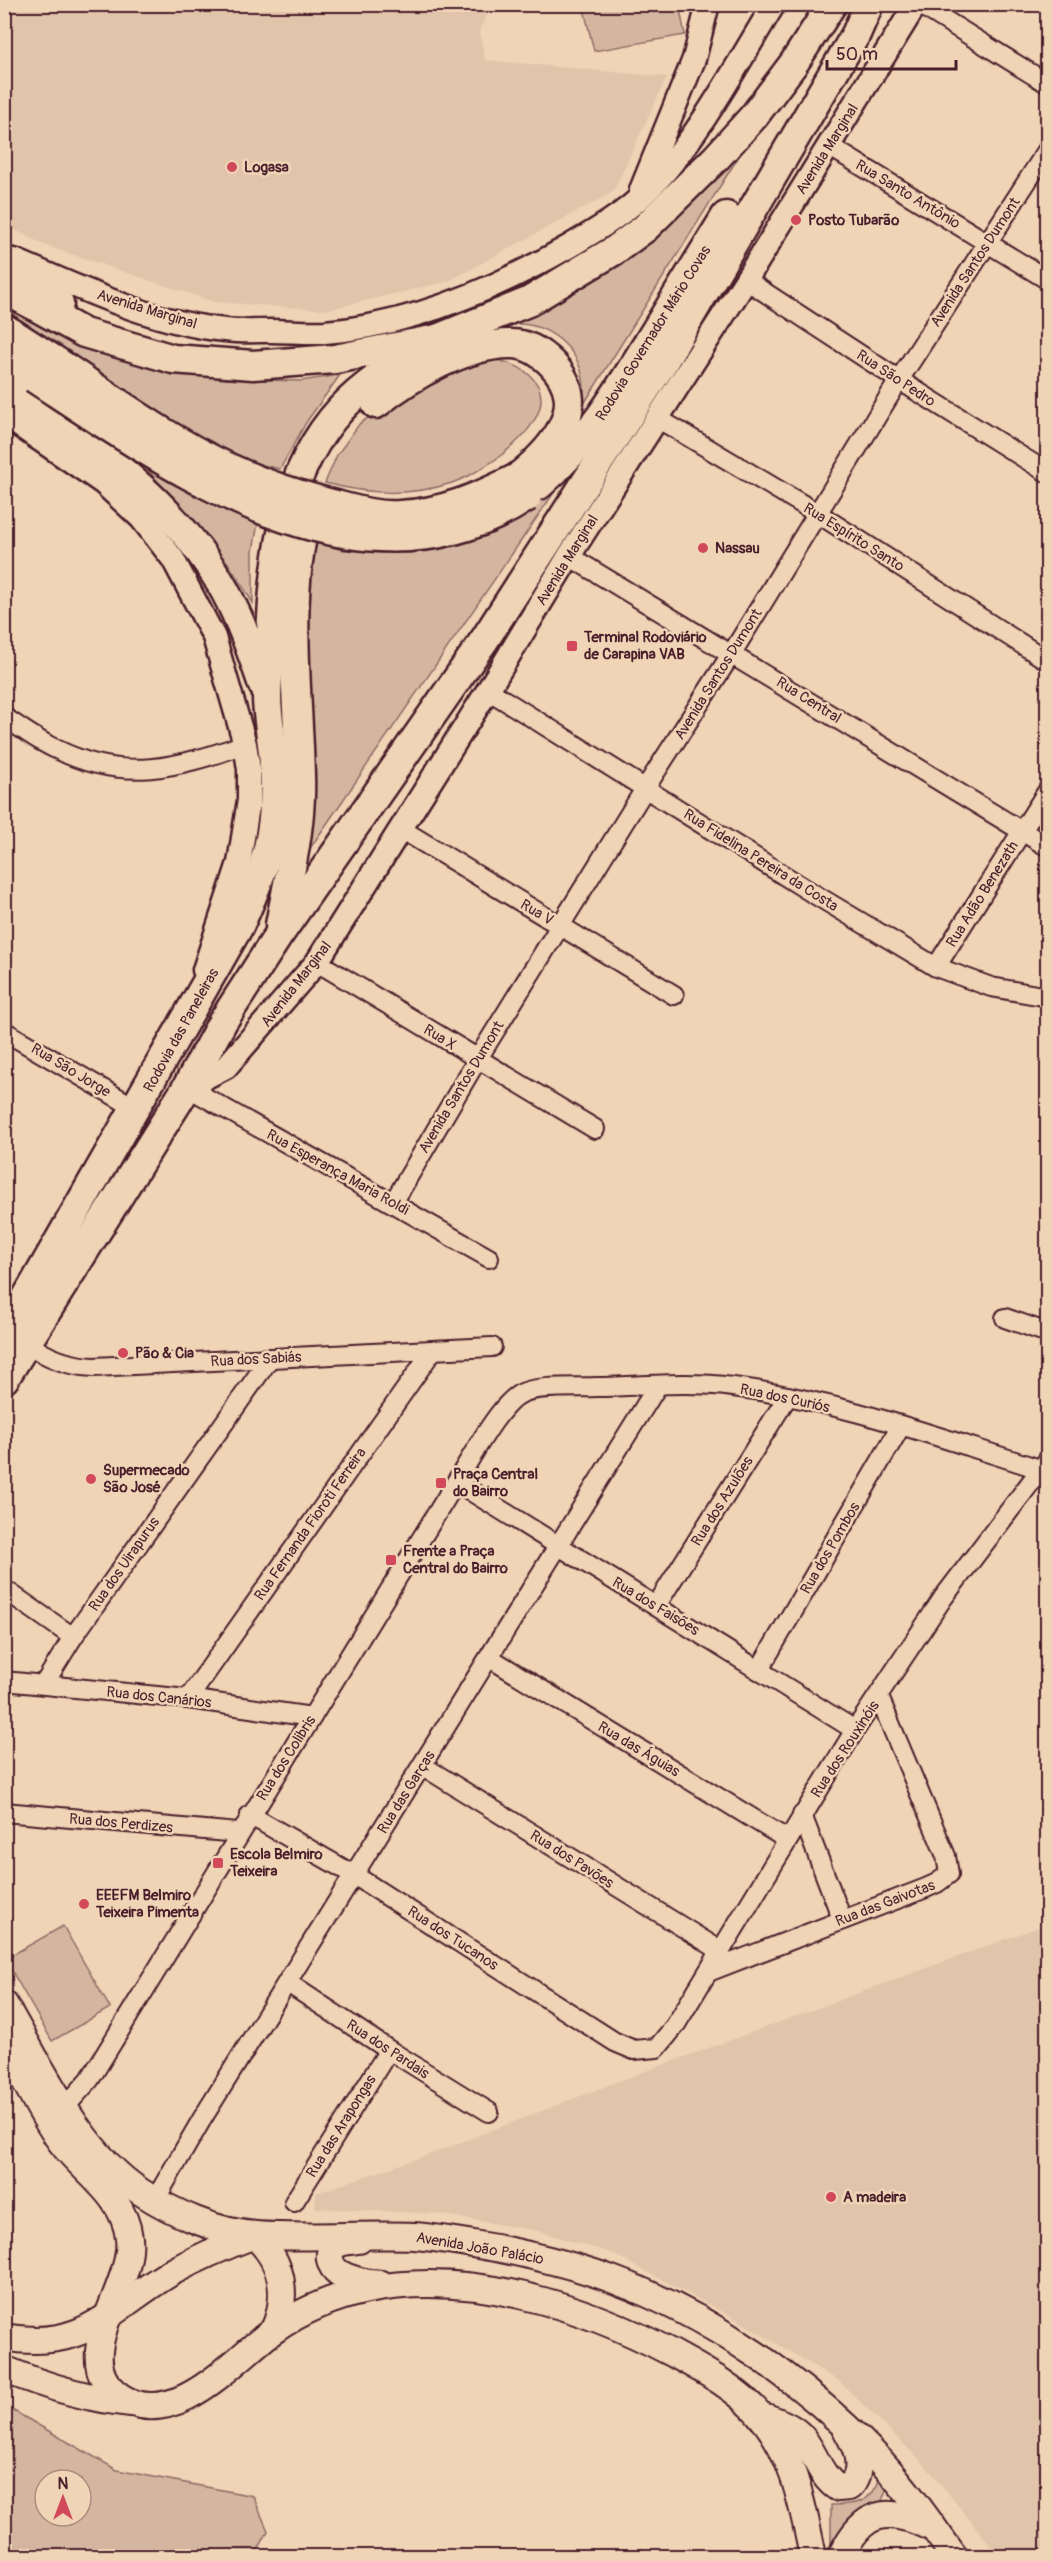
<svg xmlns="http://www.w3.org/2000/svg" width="1052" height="2561" font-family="Pangolin,sans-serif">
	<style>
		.built { fill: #e1c5aa }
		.green { fill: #d4b6a0; stroke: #8f6a66; stroke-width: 1.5; fill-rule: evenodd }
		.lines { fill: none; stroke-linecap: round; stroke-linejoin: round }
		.minor-casing { stroke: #4a1f2b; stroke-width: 22 }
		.tertiary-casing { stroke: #4a1f2b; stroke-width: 27 }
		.secondary-casing { stroke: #4a1f2b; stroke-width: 30 }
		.primary-casing { stroke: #4a1f2b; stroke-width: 33 }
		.minor { stroke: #efd4b6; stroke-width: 18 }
		.tertiary { stroke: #efd4b6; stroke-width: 22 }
		.secondary { stroke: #efd4b6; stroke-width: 26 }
		.primary { stroke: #efd4b6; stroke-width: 28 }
		.primary-bridge-casing { stroke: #4a1f2b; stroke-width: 33; stroke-linecap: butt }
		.primary-bridge { stroke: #efd4b6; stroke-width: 28 }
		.poi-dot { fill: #d1495b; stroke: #efd4b6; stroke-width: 2 }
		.labels { text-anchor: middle; stroke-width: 5; stroke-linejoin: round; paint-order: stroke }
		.street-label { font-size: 15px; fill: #4a1f2b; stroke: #efd4b6 }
		.poi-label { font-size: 15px; font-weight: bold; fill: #4a1f2b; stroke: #efd4b6; text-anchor: start }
	</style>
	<rect width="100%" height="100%" fill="#efd4b6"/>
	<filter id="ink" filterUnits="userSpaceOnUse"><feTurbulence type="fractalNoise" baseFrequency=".0167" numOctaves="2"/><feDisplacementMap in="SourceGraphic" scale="12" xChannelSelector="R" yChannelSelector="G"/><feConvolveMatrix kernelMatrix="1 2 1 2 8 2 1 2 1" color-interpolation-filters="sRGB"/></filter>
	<g filter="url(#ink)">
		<g class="built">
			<polygon points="4,5 493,5 479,30 485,60 667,77 613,192 449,281 326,310 214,302 44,245 5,225"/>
			<polygon points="1047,1924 1047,2556 999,2556 925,2465 839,2381 732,2317 611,2253 538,2231 439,2214 315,2208 316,2193 428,2155 619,2081"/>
		</g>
		<g class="green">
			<polygon points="583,5 679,5 685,35 594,51"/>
			<path d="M744,148L582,407C583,398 585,387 583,379C578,348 548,323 516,324C507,325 498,328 489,330L694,199Z"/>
			<polygon points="4,304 87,348 144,366 227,379 301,381 340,375 307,421 280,469 254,463 196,436 5,312"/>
			<path d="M493,359C511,363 529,369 538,386C557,424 482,473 452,483C408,497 368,494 325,483L337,455L360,423L439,373Z"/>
			<path d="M147,469C183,492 218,508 258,523L253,551V603L228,563Z"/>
			<polygon points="564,478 291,876 309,541 343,550 375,551 440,546 487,530"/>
			<polygon points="63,1926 110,2008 52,2041 5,1959"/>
			<path d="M5,2406L117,2470L253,2496L268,2531L255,2556H5ZM45,2480H81V2516H45Z"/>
			<path d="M880,2478L886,2490L882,2501L856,2514L831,2545V2505C855,2505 871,2504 880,2478Z"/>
		</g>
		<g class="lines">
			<defs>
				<g id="minor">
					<polyline points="919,4 1048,84"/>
					<polyline points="829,146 1048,280"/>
					<polyline points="746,280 899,380 1048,473"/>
					<polyline points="657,418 817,513 1048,661"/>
					<polyline points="569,556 1048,847"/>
					<polyline points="488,690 809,891 936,967 991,987 1048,997"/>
					<path d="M4,717C21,728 38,741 56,749C124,783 177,768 245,744"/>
					<polyline points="401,829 674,995"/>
					<polyline points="317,962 595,1129"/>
					<polyline points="936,967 1048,790"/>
					<polyline points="4,1031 137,1109"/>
					<polyline points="187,1087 489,1258"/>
					<polyline points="393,1203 477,1060 646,787 732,653 899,380 1048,149"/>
					<polyline points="1005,1318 1048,1333"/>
					<path d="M27,1343C47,1358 68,1366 94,1367L492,1347"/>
					<polyline points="456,1482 855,1730"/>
					<polyline points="4,1589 73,1637"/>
					<polyline points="656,1606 788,1396"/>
					<polyline points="490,1658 788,1840"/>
					<polyline points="759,1670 901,1426"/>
					<polyline points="4,1681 188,1699 312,1717"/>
					<polyline points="44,1684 73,1637 270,1358"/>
					<polyline points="188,1699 433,1350"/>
					<polyline points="423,1766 721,1951"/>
					<polyline points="4,1812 238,1833"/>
					<polyline points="250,1815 354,1875 615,2042 634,2050 657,2048 675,2026 855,1730 943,1598 1047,1461"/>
					<polyline points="802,1815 842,1919"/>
					<polyline points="708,1972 926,1888 937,1883 949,1874 946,1856 879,1697"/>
					<polyline points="288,1983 389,2050 489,2112"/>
					<path d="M58,2115L90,2079L456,1482C471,1459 498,1406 520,1394C536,1385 577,1388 597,1387C642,1386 688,1381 733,1387C834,1399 943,1439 1040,1469"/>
					<polyline points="155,2200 202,2119 658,1385"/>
					<polyline points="294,2202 389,2050"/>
				</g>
				<g id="tertiary">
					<polyline points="641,190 694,59 708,4"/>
					<path d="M14,260C81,288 152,323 225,330C240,332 256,331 271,331C288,331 307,333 325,332C411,325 495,289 568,247C597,230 626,213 649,189C697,140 738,63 774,4"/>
					<polyline points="4,415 103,483 141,518 173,559 214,637 245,744 249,769 249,800 239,863 204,970"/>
					<polyline points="187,1087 226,1067 317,962 488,690 569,556 746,280 916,4"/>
				</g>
				<g id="secondary">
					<path d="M4,2004C41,2066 79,2152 141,2192C173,2213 217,2232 255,2235C308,2239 361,2234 414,2236C443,2238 472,2244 501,2249C539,2257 577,2266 614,2280C711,2316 803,2381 875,2455C904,2485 929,2522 954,2556"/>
					<path d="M4,2042C23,2075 39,2112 61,2142C85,2174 124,2195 129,2238C135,2288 64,2359 121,2397C175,2432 235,2358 274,2330C301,2311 334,2297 367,2290C469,2269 583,2306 672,2353C703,2370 737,2388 760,2415C794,2453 803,2509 813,2556"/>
					<path d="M359,2240C352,2241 342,2241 336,2245C325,2252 330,2267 339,2273C352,2281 367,2283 381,2284"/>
					<path d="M4,2337C85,2352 108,2310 170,2273C197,2258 225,2246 254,2235C283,2261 289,2295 274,2330"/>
					<path d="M4,2369C45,2386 87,2399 131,2403"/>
					<path d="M760,2415C774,2420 788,2424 799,2434C815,2450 818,2475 838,2488L849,2487C866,2472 857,2448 847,2431"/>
					<path d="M841,2556C863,2510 886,2506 931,2527"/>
				</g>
				<g id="primary">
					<polyline points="4,260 59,304"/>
					<polyline points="4,289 84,333 173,359 253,365 335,359 437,339 528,302 615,250 645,228 716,158 754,116 794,63 832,4"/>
					<polyline points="4,328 54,360"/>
					<polyline points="4,360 34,378"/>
					<path d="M4,389C90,443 175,500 225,591C241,621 252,653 263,685"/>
					<path d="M376,404C409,377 467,343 512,344C528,344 541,353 552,364C593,407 551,451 517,478"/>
					<path d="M539,485C588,443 621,387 654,333C678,294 702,255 726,216"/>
					<path d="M280,925C289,876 302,826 300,776C298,685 283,589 311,501"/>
					<path d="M4,1337L239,926C266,868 278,829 274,764C273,742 267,719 267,697C267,677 270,657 271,638C274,557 284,471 341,409C368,380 404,360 437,339"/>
					<polyline points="4,1379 187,1087 223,1021 278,936 485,639 662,364 856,34 869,4"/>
				</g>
			</defs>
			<use href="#minor" class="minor-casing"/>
			<use href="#tertiary" class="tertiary-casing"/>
			<use href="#secondary" class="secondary-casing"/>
			<use href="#primary" class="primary-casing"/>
			<use href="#minor" class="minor"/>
			<use href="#tertiary" class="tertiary"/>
			<use href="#secondary" class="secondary"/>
			<use href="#primary" class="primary"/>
			<defs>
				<g id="primary-bridge">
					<path d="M54,360C111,398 167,439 229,468C261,483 295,494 328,503C352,509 376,517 400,515C443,513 479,497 517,478"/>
					<path d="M34,378C173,469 362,607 527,497"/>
				</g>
			</defs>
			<use href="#primary-bridge" class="primary-bridge-casing"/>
			<use href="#primary-bridge" class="primary-bridge"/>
		</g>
	</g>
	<g class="poi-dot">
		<circle cx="232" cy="167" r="6"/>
		<circle cx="796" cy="220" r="6"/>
		<circle cx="703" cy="548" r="6"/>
		<rect x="566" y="640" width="12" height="12" rx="3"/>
		<circle cx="123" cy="1353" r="6"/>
		<circle cx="91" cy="1479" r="6"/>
		<rect x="435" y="1477" width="12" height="12" rx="3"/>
		<rect x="385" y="1554" width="12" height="12" rx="3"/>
		<rect x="212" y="1857" width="12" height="12" rx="3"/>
		<circle cx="84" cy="1904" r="6"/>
		<circle cx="831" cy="2197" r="6"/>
	</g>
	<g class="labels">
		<g class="street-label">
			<text transform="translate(827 149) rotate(-58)" y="5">Avenida Marginal</text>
			<text transform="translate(908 194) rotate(31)" y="5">Rua Santo Antônio</text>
			<text transform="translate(975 262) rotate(-57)" y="5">Avenida Santos Dumont</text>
			<text transform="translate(147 309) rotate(17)" y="5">Avenida Marginal</text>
			<text transform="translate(653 333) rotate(-58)" y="5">Rodovia Governador Mário Covas</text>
			<text transform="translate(896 378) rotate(33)" y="5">Rua São Pedro</text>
			<text transform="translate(854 537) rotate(32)" y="5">Rua Espírito Santo</text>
			<text transform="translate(567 560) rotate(-58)" y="5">Avenida Marginal</text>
			<text transform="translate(718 674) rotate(-58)" y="5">Avenida Santos Dumont</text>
			<text transform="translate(809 700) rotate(32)" y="5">Rua Central</text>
			<text transform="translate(761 860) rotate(32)" y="5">Rua Fidelina Pereira da Costa</text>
			<text transform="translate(982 894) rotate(-58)" y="5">Rua Adão Benezath</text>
			<text transform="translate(537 912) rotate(31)" y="5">Rua V</text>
			<text transform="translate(296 984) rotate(-52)" y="5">Avenida Marginal</text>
			<text transform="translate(181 1030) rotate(-61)" y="5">Rodovia das Paneleiras</text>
			<text transform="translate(440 1037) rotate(31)" y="5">Rua X</text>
			<text transform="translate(71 1070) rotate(31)" y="5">Rua São Jorge</text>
			<text transform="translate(461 1087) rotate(-59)" y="5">Avenida Santos Dumont</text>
			<text transform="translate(338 1172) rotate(29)" y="5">Rua Esperança Maria Roldi</text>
			<text transform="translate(256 1359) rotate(-3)" y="5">Rua dos Sabiás</text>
			<text transform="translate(785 1398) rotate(12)" y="5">Rua dos Curiós</text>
			<text transform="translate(722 1501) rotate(-58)" y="5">Rua dos Azulões</text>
			<text transform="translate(310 1524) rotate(-55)" y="5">Rua Fernanda Fioroti Ferreira</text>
			<text transform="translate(830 1548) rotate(-60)" y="5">Rua dos Pombos</text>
			<text transform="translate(124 1564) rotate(-55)" y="5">Rua dos Uirapurus</text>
			<text transform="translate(656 1606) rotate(31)" y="5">Rua dos Faisões</text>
			<text transform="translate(159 1697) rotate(6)" y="5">Rua dos Canários</text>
			<text transform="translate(639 1749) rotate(31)" y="5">Rua das Águias</text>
			<text transform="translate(845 1749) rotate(-57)" y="5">Rua dos Rouxinóis</text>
			<text transform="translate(286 1758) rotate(-58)" y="5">Rua dos Colibris</text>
			<text transform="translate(406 1792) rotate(-58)" y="5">Rua das Garças</text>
			<text transform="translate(121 1823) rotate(5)" y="5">Rua dos Perdizes</text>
			<text transform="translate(572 1859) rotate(32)" y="5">Rua dos Pavões</text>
			<text transform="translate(885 1903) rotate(-21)" y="5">Rua das Gaivotas</text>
			<text transform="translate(453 1938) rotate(33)" y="5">Rua dos Tucanos</text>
			<text transform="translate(388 2049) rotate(33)" y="5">Rua dos Pardais</text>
			<text transform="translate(341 2126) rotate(-58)" y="5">Rua das Arapongas</text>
			<text transform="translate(480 2248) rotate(10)" y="5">Avenida João Palácio</text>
		</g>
		<g class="poi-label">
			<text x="244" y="172">Logasa</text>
			<text x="808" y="225">Posto Tubarão</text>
			<text x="715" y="553">Nassau</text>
			<text x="584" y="642">Terminal Rodoviário<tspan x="584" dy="17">de Carapina VAB</tspan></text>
			<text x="135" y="1358">Pão &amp; Cia</text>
			<text x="103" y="1475">Supermecado<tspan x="103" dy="17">São José</tspan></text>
			<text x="453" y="1479">Praça Central<tspan x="453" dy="17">do Bairro</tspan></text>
			<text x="403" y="1556">Frente a Praça<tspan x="403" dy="17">Central do Bairro</tspan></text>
			<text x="230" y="1859">Escola Belmiro<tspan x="230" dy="17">Teixeira</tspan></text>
			<text x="96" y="1900">EEEFM Belmiro<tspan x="96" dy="17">Teixeira Pimenta</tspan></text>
			<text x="843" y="2202">A madeira</text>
		</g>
	</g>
	<rect width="1052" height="2561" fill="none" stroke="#efd4b6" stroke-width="24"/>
	<rect x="12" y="12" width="1028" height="2537" fill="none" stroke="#4a1f2b" stroke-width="2" filter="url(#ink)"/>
	<g transform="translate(63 2498)"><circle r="28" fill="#efd4b6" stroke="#ad8c7e" stroke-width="1.5"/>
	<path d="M0-4.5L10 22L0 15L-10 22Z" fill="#d1495b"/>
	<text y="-9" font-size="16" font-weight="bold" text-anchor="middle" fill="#4a1f2b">N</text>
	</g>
	<path d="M827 60v9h129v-9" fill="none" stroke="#4a1f2b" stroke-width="3"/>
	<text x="836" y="60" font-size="18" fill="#4a1f2b" stroke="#efd4b6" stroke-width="4.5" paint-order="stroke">50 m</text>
</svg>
